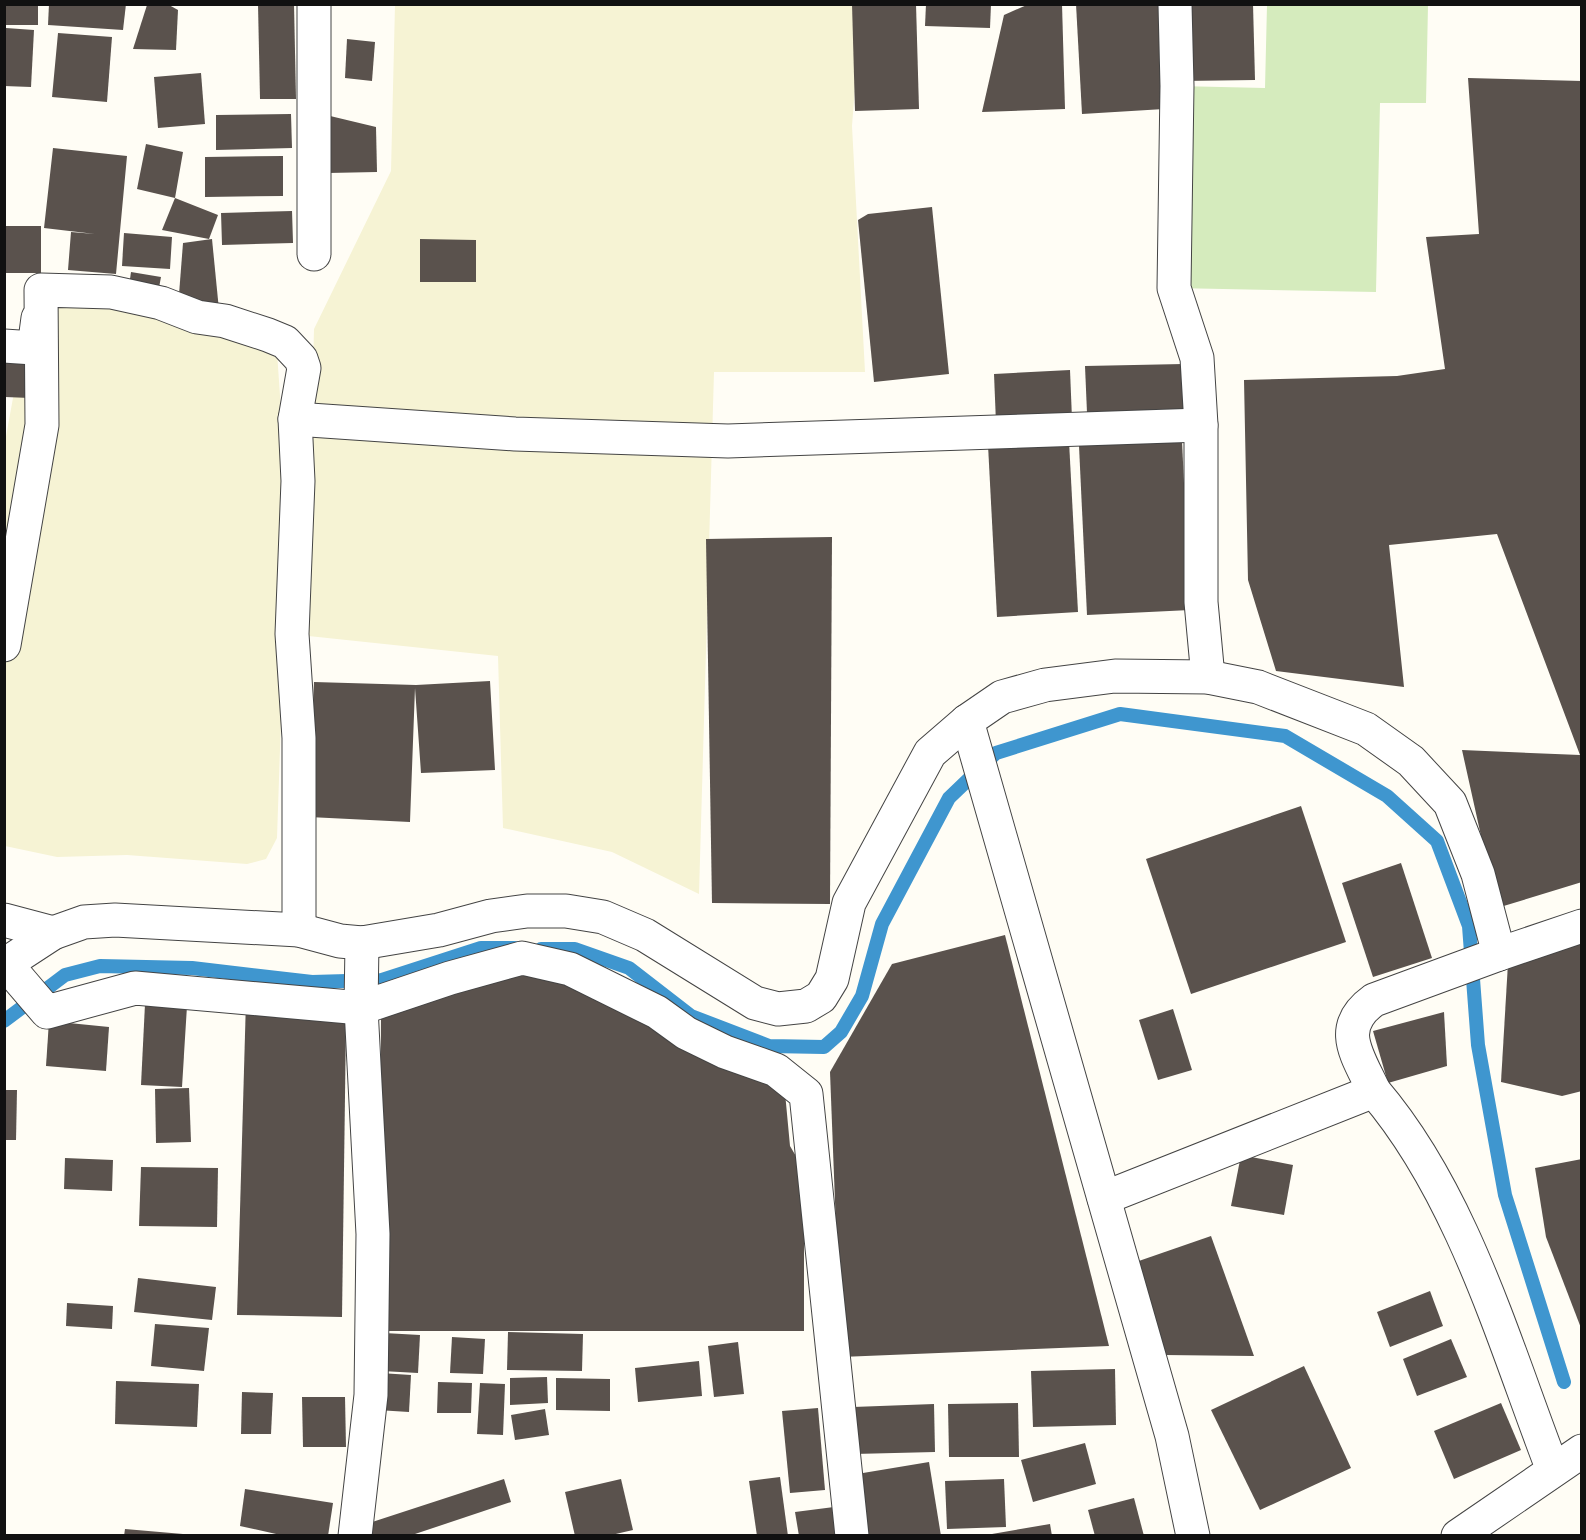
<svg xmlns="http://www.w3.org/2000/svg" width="1586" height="1540" font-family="'Crimson Pro',serif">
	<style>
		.farmland { fill: #f6f3d4 }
		.green { fill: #d5ebbd }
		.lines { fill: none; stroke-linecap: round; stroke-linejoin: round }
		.stream { stroke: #3f96cf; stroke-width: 14 }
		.building { fill: #5a524d }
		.minor-casing { stroke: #444; stroke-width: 35 }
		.tertiary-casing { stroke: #444; stroke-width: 35 }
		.minor { stroke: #fff; stroke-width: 33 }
		.tertiary { stroke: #fff; stroke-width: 33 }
	</style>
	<rect width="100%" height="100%" fill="#fffdf5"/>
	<g class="farmland">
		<polygon points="395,5 861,5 852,126 865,372 714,372 699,894 612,852 503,828 498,656 299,635 310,488 314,329 391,171"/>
		<polygon points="89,297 277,352 284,454 284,632 277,838 266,859 247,864 127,855 57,857 5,846 5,442 29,310"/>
	</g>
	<polygon class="green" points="1267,5 1428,5 1426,103 1380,103 1376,292 1174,288 1177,86 1265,88"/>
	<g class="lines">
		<g class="stream">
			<polyline points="541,949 575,949 629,968 691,1016 769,1046 824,1047 841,1032 862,996 882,924 949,798 996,753 1120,714 1285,736 1387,796 1437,841 1469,926 1478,1045 1505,1195 1564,1382"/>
			<polyline points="4,1021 65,975 100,966 192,968 312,982 382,980 481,948 515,948"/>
		</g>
	</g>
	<g class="building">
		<rect x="5" y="4" width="33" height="21"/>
		<polygon points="49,4 126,4 123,30 48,25"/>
		<polygon points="258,4 294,4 296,99 260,99"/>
		<polygon points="852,4 916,4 919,109 855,111"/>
		<polygon points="926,4 991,4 990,28 925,26"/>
		<polygon points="1029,4 1062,4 1065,109 982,112 1004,15"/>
		<polygon points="1076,4 1158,4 1164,109 1082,114"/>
		<polygon points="1181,4 1253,4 1255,80 1182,81"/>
		<polygon points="147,5 169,5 178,10 176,50 133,49"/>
		<polygon points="6,28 34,30 31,87 4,86"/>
		<polygon points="58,33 112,37 107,102 52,97"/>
		<polygon points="347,39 375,42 372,81 345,78"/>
		<polygon points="201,73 205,124 158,128 154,77"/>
		<polygon points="1468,78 1582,81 1582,882 1497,908 1462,750 1580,755 1497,534 1389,545 1404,687 1276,671 1248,580 1244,380 1397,376 1445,369 1426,237 1479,234"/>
		<polygon points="291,114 292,148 216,150 216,115"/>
		<polygon points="326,115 376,127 377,172 328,173"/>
		<polygon points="146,144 183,152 175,198 218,215 209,239 162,230 175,198 137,189"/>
		<polygon points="53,148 127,156 116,274 68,270 71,232 95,234 44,228"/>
		<polygon points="283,156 283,196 205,197 205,157"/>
		<polygon points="932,207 949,374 874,382 858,220 868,214"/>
		<polygon points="292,211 293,243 222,245 221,213"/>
		<polygon points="5,226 41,226 41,273 4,273"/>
		<polygon points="124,233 172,237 170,269 122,266"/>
		<polygon points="212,239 219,310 178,307 183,243"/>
		<polygon points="420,239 476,240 476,282 420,282"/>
		<polygon points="131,272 161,277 157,298 128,293"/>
		<polygon points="5,354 33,355 30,398 5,397"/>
		<polygon points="1183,364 1184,411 1087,413 1085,366"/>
		<polygon points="1070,370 1072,419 996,423 994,374"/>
		<polygon points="1069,441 1078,612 997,617 988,445"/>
		<polygon points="1182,441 1190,610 1087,615 1079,446"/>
		<polygon points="832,537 830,904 712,903 706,539"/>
		<polygon points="490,681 495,770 421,773 415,688 410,822 309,817 314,682 416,685"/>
		<polygon points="1301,806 1346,942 1191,994 1146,859"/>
		<polygon points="1401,863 1432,958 1373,977 1342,883"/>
		<polygon points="1005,935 1109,1346 841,1357 830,1072 892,964"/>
		<polygon points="1582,936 1582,1091 1562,1096 1501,1082 1508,963"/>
		<polygon points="527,963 784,1082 790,1146 804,1170 804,1331 380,1331 381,1010"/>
		<polygon points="246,1000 346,1022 342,1317 237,1315"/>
		<polygon points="145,1004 187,1006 182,1087 141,1085"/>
		<polygon points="1173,1009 1192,1070 1158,1080 1139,1020"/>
		<polygon points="1444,1012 1447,1066 1388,1083 1373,1031"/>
		<polygon points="49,1021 109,1027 106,1071 46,1066"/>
		<polygon points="189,1088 191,1142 156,1143 155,1089"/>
		<polygon points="4,1090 17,1090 16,1140 4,1140"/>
		<polygon points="1241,1155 1293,1165 1284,1215 1231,1206"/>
		<polygon points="65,1158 113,1160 112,1191 64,1189"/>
		<polygon points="1582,1159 1582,1328 1581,1328 1546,1237 1535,1168"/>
		<polygon points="141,1167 218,1168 217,1227 139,1226"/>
		<polygon points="1211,1236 1254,1356 1164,1355 1133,1263"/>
		<polygon points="138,1278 216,1287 212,1320 134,1312"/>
		<polygon points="1430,1291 1443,1326 1390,1347 1377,1312"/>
		<polygon points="67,1303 113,1306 112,1329 66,1326"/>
		<polygon points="155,1324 209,1328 204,1371 151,1366"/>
		<polygon points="508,1332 583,1334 582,1371 507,1370"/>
		<polygon points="384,1333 420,1335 418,1373 382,1371"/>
		<polygon points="452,1337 485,1339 483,1374 450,1373"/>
		<polygon points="1451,1339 1467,1377 1417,1396 1403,1359"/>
		<polygon points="738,1342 744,1394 714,1397 708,1346"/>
		<polygon points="699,1361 702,1396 638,1402 635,1368"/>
		<polygon points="1304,1366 1351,1468 1260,1510 1211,1410"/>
		<polygon points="1115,1369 1116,1425 1033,1427 1031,1371"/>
		<polygon points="380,1373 411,1375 409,1412 377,1410"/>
		<polygon points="547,1377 548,1403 510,1405 510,1378"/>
		<polygon points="556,1378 610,1379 610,1411 556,1410"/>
		<polygon points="116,1381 199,1384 197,1427 115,1424"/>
		<polygon points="438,1382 472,1383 471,1413 437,1413"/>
		<polygon points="480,1383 505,1384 503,1435 477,1434"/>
		<polygon points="242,1392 273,1393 271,1434 241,1434"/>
		<polygon points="302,1397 345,1397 346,1447 303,1447"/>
		<polygon points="1018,1403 1019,1457 949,1457 948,1404"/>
		<polygon points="1501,1403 1521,1450 1454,1479 1434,1431"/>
		<polygon points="934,1404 935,1452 854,1454 853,1407"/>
		<polygon points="818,1408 825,1490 790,1493 782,1411"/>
		<polygon points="545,1409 549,1435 515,1440 511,1415"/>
		<polygon points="1085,1443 1096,1484 1033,1502 1021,1460"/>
		<polygon points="929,1462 941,1536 866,1536 857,1474"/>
		<polygon points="780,1477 788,1536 757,1536 749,1481"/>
		<polygon points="504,1479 511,1502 409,1536 364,1536 360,1526"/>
		<polygon points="621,1479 633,1530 607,1536 575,1536 565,1492"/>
		<polygon points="1004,1479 1006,1527 947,1529 945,1481"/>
		<polygon points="245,1489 333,1503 328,1536 285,1536 240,1526"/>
		<polygon points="1134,1498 1144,1536 1095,1536 1088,1510"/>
		<polygon points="834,1507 838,1536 799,1536 795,1512"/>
		<polygon points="1050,1524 1052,1536 992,1536 992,1534"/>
		<polygon points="125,1529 183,1534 183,1536 124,1536"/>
	</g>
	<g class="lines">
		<defs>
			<g id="minor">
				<polyline points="314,4 314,254"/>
				<polyline points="1175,4 1177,86 1174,288 1197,358 1201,425 1201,602 1208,677"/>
				<polyline points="4,346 34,348 38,318"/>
				<polyline points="295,419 515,434 728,441 1201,425"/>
				<polyline points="4,645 42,425 41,290 111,292 161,303 197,317 225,321 268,335 285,342 301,359 304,368 295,419 298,481 292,634 299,738 299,930"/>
				<polyline points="967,721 1172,1436 1193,1536"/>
				<polyline points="4,920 53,933"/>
				<polyline points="1499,954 1582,926"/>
				<polyline points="6,964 47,1012 135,988 361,1008 450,978 522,958 570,969 657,1012 686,1033 725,1052 776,1070 806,1094 852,1536"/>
				<path d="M4,965L53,933L84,922L115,920L299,930L340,941L362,943L439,930L491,916L527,911H566L603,917L645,935L755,1003L778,1009L806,1006L821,997L832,979L849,903L930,753L967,721L1002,697L1045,685L1115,676L1208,677L1258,687L1366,729L1411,761L1450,803L1478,874L1499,954L1374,1000C1335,1028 1358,1056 1374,1091"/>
				<path d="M1104,1198L1374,1091C1463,1195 1504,1343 1553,1470"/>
				<polyline points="355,1536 371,1395 373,1234 361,1008 362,943"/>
			</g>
			<polyline id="tertiary" points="1458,1536 1582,1451"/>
		</defs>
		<use href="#minor" class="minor-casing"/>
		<use href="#tertiary" class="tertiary-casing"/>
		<use href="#minor" class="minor"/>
		<use href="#tertiary" class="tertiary"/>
	</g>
	<rect width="1586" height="1540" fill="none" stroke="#111111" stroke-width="12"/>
</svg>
